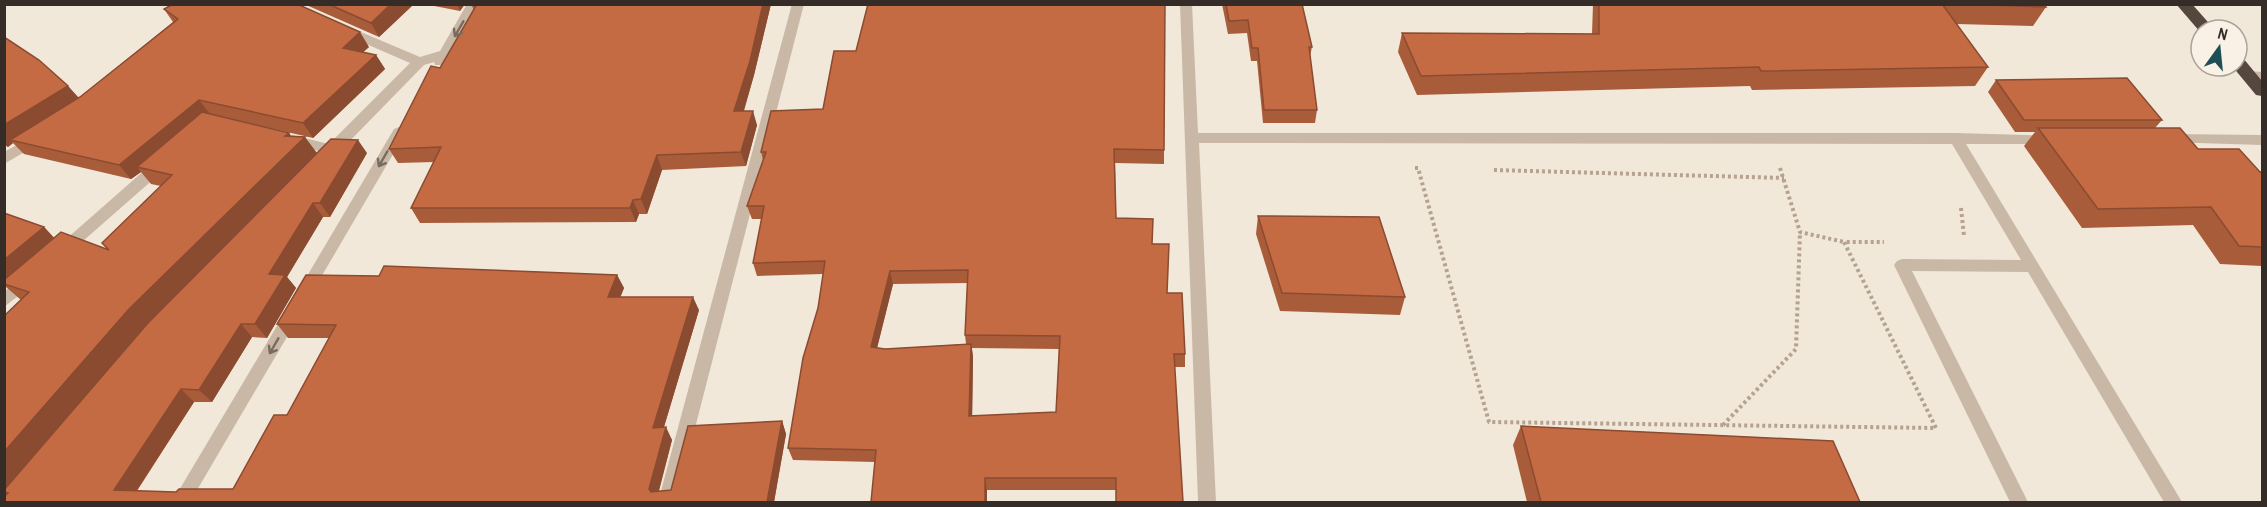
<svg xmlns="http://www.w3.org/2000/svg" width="2267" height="507" font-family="'Archivo Narrow',sans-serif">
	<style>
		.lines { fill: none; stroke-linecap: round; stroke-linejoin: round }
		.path { stroke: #b5a290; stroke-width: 4; stroke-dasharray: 3 3; stroke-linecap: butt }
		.minor { fill: #c9b8a6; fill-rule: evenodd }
		.highway { fill: #56473e; fill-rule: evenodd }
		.wall { fill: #a95c3a; fill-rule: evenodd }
		.shaded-wall { fill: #8a4b30 }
		.building { fill: #c56b44; stroke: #8a4b30; stroke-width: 1.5; fill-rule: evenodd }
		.oneway { stroke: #786b60 }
	</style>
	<rect width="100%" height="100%" fill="#f1e8da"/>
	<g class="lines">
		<g class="path">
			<polyline points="1415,168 1418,168 1489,422 1936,428 1844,242 1884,242"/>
			<polyline points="1780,168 1800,232 1844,242"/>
			<polyline points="1494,170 1784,178"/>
			<polyline points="1961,208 1964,236"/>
			<polyline points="1723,425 1796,349 1800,232"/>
		</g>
		<g class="minor">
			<polygon points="467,4 479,4 445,65 435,65 434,62 424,65 338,153 330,157 323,152 287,143 285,140 292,135 329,144 410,63 341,33 339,30 341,27 349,27 420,57 440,51"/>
			<polygon points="792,4 804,4 676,502 658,502"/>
			<polygon points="1180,4 1192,4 1198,133 1956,133 2055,136 2057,139 2050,144 1966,144 2182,502 2164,502 2028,272 1912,271 2028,502 2010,502 1894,265 1897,261 1902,259 2021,260 1952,144 1199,143 1216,502 1198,502"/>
			<polygon points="2249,71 2262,72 2262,80 2244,78 2242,75"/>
			<polygon points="399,127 406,132 310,296 300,296 297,292 300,288 394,129"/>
			<polygon points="2170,134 2262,135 2262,145 2165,142 2163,139"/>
			<polygon points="35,135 40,137 42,140 40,143 4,164 4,152"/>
			<polygon points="160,160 167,165 165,169 66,256 56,256 54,252 56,248 155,161"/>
			<polygon points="27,275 32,277 35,281 32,285 4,307 4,292 22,277"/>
			<polygon points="293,307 299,309 301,313 190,502 172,502 287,309"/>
		</g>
		<g class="highway">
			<polygon points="2176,4 2192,4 2215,30 2201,30 2201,33"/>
			<polygon points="2237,57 2243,58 2262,81 2262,96 2256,95 2232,66 2237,66"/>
		</g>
	</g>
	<g class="wall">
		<polygon points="304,4 414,4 379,37"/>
		<polygon points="424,4 465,4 460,11"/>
		<polygon points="471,4 771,4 754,75 744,111 757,125 746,166 662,170 647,214 639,214 636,222 420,223 411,208 434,162 398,163 389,149 440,68 474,10"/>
		<polygon points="1222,4 1302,4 1312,47 1310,56 1317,110 1315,123 1263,123 1257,61 1251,61 1247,33 1228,34"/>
		<polygon points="1593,4 2044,4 2046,7 2033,26 1956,24 1988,67 1975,86 1752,90 1750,86 1417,95 1398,52 1402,33 1592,34"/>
		<polygon points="164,9 369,47 363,52 376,55 385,69 313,138 222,117 291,136 317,153 145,326 367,153 330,217 323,217 287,277 296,288 267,338 252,337 212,402 194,402 137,491 176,492 233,489 287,415 329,338 288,338 277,324 379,276 617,275 624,288 620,297 699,310 664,427 672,440 659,491 671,490 782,421 786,434 774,502 6,494 4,493 4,316 21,300 6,287 4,289 4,213 44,227 54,238 108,250 161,186 151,184 141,172 131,179 24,154 13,143 8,147 4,144 4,37 68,86 79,98 173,22"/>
		<path d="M856 51 1164 150V164L1115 163 1116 218 1152 244 1185 354V367H1175L1116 490H987L875 462 793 460 788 448 818 308 823 274 757 276 753 263 762 219H752L747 206 763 160 761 152 823 109ZM968 283 965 335 966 344 885 349 877 348 893 284ZM972 348 1059 349 1056 412 972 416 973 357Z"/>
		<polygon points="1996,80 2162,120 2155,128 2198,149 2262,172 2262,266 2220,264 2193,225 2082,228 2024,146 2035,132 2015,132 1988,92"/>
		<polygon points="1258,216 1405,297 1400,315 1280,311 1256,234"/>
		<polygon points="1521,426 1860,502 1527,502 1513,445"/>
	</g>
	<g class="shaded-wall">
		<polygon points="391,4 414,4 379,37 371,23"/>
		<polygon points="457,4 465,4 460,11"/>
		<polygon points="763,4 771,4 754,75 739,126 734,111"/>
		<polygon points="360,32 369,47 352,62 343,48"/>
		<polygon points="376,55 385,69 313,138 303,123"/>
		<polygon points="68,86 81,101 10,140 13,143 8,147 4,144 4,125"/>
		<polygon points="199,100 210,114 137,167 141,172 131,179 119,165"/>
		<polygon points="753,111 757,125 746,166 741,152"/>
		<polygon points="289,133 297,144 305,137 317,153 145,326 4,490 4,452 129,309"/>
		<polygon points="358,140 367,153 330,217 320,203"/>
		<polygon points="657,155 662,170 647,214 641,199"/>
		<polygon points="633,200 639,214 636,222 630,208"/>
		<polygon points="313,203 323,217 287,277 296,288 267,338 255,324 269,274"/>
		<polygon points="44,227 58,242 4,284 4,260"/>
		<polygon points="890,271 893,284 874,360 871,347"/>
		<polygon points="617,275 624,288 615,311 608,297"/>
		<polygon points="693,297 699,310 660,440 653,428"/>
		<polygon points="241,324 252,337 212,402 199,390"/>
		<polygon points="971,344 973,357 972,428 969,416"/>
		<polygon points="181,389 194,402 129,502 114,490"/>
		<polygon points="782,421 786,434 774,502 767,502"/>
		<polygon points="666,427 672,440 656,501 649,489"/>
		<polygon points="985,478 987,490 987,502 985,502"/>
	</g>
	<g class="building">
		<polygon points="173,4 297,4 360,32 343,48 376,55 303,123 199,100 119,165 10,140 80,97 178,19 164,9"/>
		<polygon points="328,4 391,4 371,23"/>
		<polygon points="477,4 763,4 750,61 734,111 753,111 741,152 657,155 641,199 633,200 630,208 411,208 441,147 389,149 431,66 440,68"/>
		<path d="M868 4H1165L1164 150 1114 149 1116 218 1153 219 1152 244H1169L1167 293H1182L1185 354H1174L1183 502H1116V478H985V502H871L876 450 788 448 803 358 818 308 825 261 753 263 764 206H747L766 152H761L771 111 823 109 834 51H856ZM968 270 965 335 1060 336 1056 412 969 416 971 344 885 349 871 347 890 271Z"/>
		<polygon points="1226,4 1302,4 1312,47 1309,47 1317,110 1264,110 1258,48 1252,48 1248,20 1229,21"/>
		<polygon points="1599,4 1942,4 1988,67 1761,71 1759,67 1421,76 1402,33 1599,34"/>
		<polygon points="1959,4 2044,4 2046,7"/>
		<polygon points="4,37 39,60 68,86 4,125"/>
		<polygon points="2127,78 2162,120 2024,120 1996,80"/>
		<polygon points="202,112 289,133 285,136 305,137 129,309 4,452 4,316 29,292 4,284 4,280 61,232 109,250 102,243 172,175 137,167"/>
		<polygon points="2038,128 2180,128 2198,149 2239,149 2260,172 2262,172 2262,247 2239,246 2211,207 2098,209"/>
		<polygon points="331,139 358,140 320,203 313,203 269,274 285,275 255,324 241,324 199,390 181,389 114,490 176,492 179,489 233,489 274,415 287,415 336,325 277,324 306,275 379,276 384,266 617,275 608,297 693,297 653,428 666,427 649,489 651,492 671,490 688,426 782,421 767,502 4,502 4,497 8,493 4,492 4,490 148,323"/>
		<polygon points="4,213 44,227 4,260"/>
		<polygon points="1258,216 1379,217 1405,297 1282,293"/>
		<polygon points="1521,426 1833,441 1860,502 1541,502"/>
	</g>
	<defs><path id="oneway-shaft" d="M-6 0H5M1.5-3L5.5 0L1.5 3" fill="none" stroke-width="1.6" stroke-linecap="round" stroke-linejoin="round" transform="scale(1.5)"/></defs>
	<g class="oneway">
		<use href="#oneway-shaft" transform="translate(459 29) rotate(120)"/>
		<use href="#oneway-shaft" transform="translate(383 159) rotate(120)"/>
		<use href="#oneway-shaft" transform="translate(274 346) rotate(120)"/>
	</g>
	<rect width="2267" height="507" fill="none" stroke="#352c27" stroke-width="12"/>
	<g transform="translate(2219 48) rotate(15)"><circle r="28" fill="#f9f1e6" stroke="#aba29a" stroke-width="1.5"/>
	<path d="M0-4.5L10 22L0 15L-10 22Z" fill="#1d4f56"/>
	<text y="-9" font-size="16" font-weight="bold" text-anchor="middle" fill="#352c27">N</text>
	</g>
</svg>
